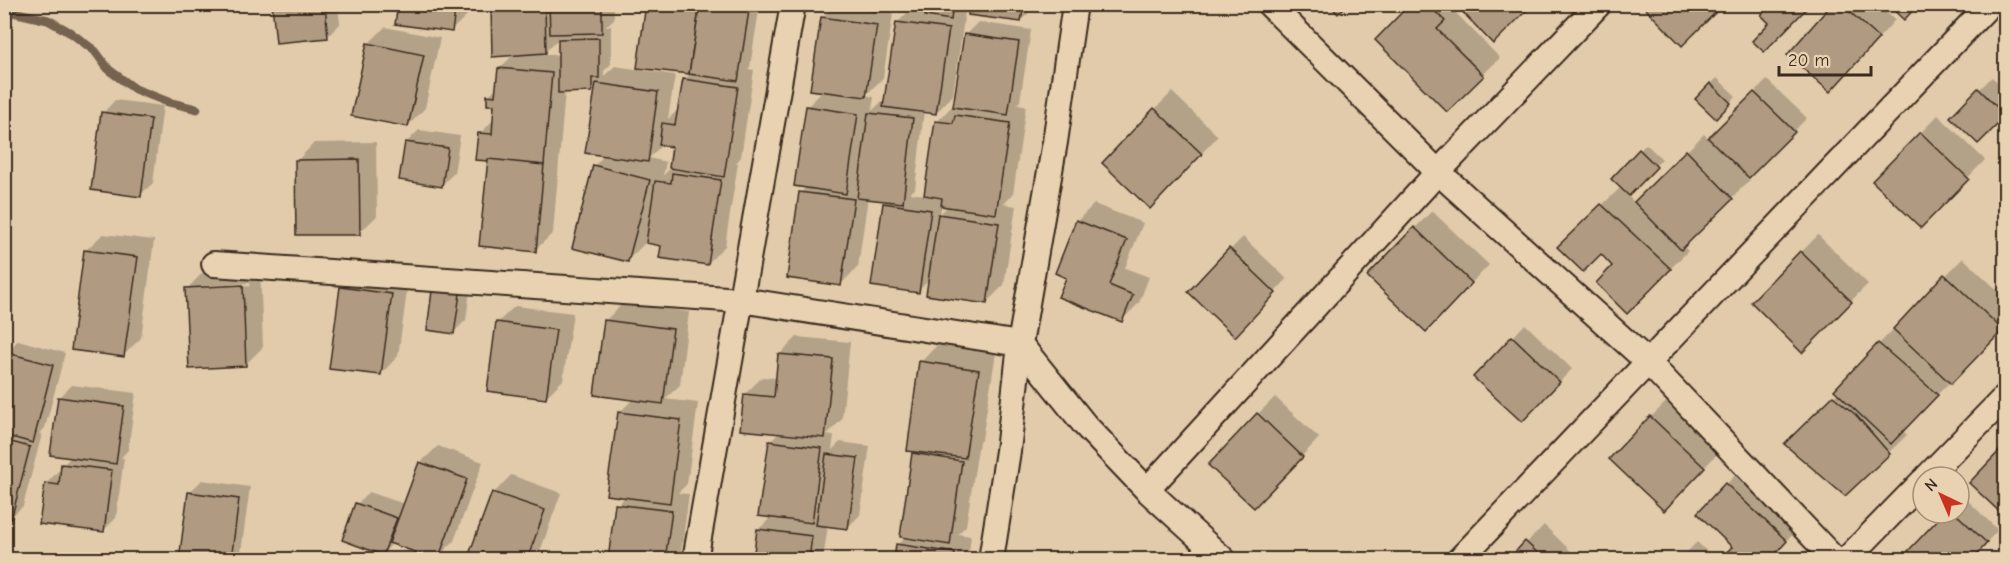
<svg xmlns="http://www.w3.org/2000/svg" width="2010" height="564" font-family="'Comic Neue',sans-serif">
	<style>
		.shadow { fill: #0003; fill-rule: evenodd }
		.lines { fill: none; stroke-linecap: round; stroke-linejoin: round }
		.stream { stroke: #75624f; stroke-width: 9 }
		.building { fill: #b09b82; stroke: #3b2a1e; stroke-width: 1.5 }
		.minor-casing { stroke: #3b2a1e; stroke-width: 28 }
		.minor { stroke: #e8d2b1; stroke-width: 24 }
	</style>
	<rect width="100%" height="100%" fill="#e1cbab"/>
	<filter id="ink" filterUnits="userSpaceOnUse"><feTurbulence type="fractalNoise" baseFrequency=".0167" numOctaves="2"/><feDisplacementMap in="SourceGraphic" scale="12" xChannelSelector="R" yChannelSelector="G"/><feConvolveMatrix kernelMatrix="1 2 1 2 8 2 1 2 1" color-interpolation-filters="sRGB"/></filter>
	<g filter="url(#ink)">
		<g class="shadow">
			<polygon points="273,4 338,4 340,24 328,36"/>
			<polygon points="399,4 470,4 469,13 452,30"/>
			<path d="M493 4H614V19L606 26H611V64L604 71V76L615 66 675 75 668 119 680 108 684 80 691 73 647 4H760L750 67 748 69 754 70 741 157 736 163H738L725 246 707 264 662 244 646 242 628 260 594 166 605 154 597 86 592 91H565L553 233 535 250 480 134 494 119 496 104 488 96 497 87 499 69 514 54ZM560 37V55L543 54ZM663 144 674 146 670 168 663 176 666 162 649 158Z"/>
			<path d="M836 4H880L894 8 883 78 866 95 874 97 872 111 882 101H886L898 22 915 5 928 7V4H963L958 11 965 12 953 95 936 113 924 111 915 189 910 193 926 195 937 122 955 103 965 35 978 22 1031 30 1020 101 1017 104 1026 106 1013 194 1004 204 1016 206 1004 285 987 302 930 279 918 291 884 204 888 200 868 197 858 267 841 284 801 193 806 187 807 107 824 90 822 18ZM942 204 949 205 940 214Z"/>
			<polygon points="971,4 1037,4 1021,21"/>
			<polygon points="1372,4 1380,4 1376,9"/>
			<polygon points="1412,4 1531,4 1458,6 1454,11 1500,58 1447,110"/>
			<polygon points="1834,4 1878,4 1895,20 1847,73"/>
			<polygon points="385,27 440,38 425,108 408,126 368,44"/>
			<polygon points="1992,77 2006,90 2006,114 1978,142 1952,117"/>
			<polygon points="1717,78 1736,96 1716,117 1711,84"/>
			<polygon points="1767,80 1807,118 1747,178 1750,180 1683,246 1688,251 1627,312 1614,266 1576,230 1621,187 1613,179 1646,144 1662,159 1627,195 1635,203 1704,134 1709,139"/>
			<polygon points="1172,92 1218,136 1168,189 1155,109"/>
			<polygon points="115,100 163,106 153,183 140,195 103,113"/>
			<polygon points="1938,115 1985,160 1921,226 1874,181"/>
			<polygon points="419,130 460,136 454,173 441,186 407,142"/>
			<polygon points="376,142 377,216 359,233 297,161 314,143"/>
			<polygon points="1094,204 1143,223 1125,268 1149,277 1139,303 1121,321 1068,277 1077,221"/>
			<polygon points="1432,211 1489,265 1443,312 1415,228"/>
			<polygon points="103,234 154,240 141,338 124,355 85,251"/>
			<polygon points="1818,235 1868,284 1802,350 1753,302"/>
			<polygon points="1243,237 1287,279 1247,322 1231,249"/>
			<polygon points="1963,258 2006,298 2006,326 1902,430 1907,435 1845,494 1786,444 1839,392 1879,344"/>
			<path d="M260 268 263 347 245 365 187 289 204 271ZM250 283V286L203 289V286Z"/>
			<polygon points="359,270 409,277 398,356 381,374 341,288"/>
			<polygon points="472,275 466,320 454,332 434,284"/>
			<polygon points="623,303 689,312 680,385 665,399 698,403 687,484 678,493 689,494 680,560 609,560 617,505 626,496 619,413 633,399 605,321"/>
			<polygon points="515,306 573,313 563,380 546,397 497,323"/>
			<polygon points="1525,324 1572,369 1534,408 1513,337"/>
			<polygon points="797,337 850,342 842,419 827,435 834,436 832,450 840,442 870,446 860,515 848,527 828,525 823,560 754,560 758,530 772,516 770,442 780,432 745,394 762,377 777,378 780,354"/>
			<polygon points="18,340 65,353 45,428 39,434 42,434 23,506 10,518 4,517 4,356"/>
			<polygon points="938,344 996,353 982,439 979,442 966,526 958,534 971,536 968,560 895,560 897,545 906,537 913,454 916,451 921,362"/>
			<polygon points="72,385 136,393 128,450 121,458 124,458 116,518 103,531 46,484 58,471 62,472 63,465 71,457 59,398"/>
			<polygon points="1275,397 1319,438 1271,489 1258,414"/>
			<polygon points="1668,400 1721,450 1681,492 1651,417"/>
			<polygon points="438,446 483,462 454,541 437,558 393,543 383,553 357,504 369,492 405,504 420,463"/>
			<polygon points="1744,466 1803,523 1769,560 1722,560 1734,546 1699,513"/>
			<polygon points="511,475 561,493 537,560 469,560 494,493"/>
			<polygon points="202,480 250,487 240,560 179,560 189,493"/>
			<polygon points="1963,496 1998,530 1970,560 1946,513 1959,513 1959,500"/>
			<polygon points="1544,525 1580,560 1510,560"/>
			<polygon points="1697,542 1716,560 1679,560"/>
			<polygon points="52,555 86,560 48,560"/>
		</g>
		<g class="lines">
			<polyline class="stream" points="4,10 48,20 71,33 95,51 109,70 135,89 168,102 197,109"/>
		</g>
		<g class="building">
			<polygon points="272,4 325,4 328,38 276,43"/>
			<polygon points="398,4 456,4 452,32 395,24"/>
			<polygon points="491,4 545,4 546,53 492,57"/>
			<polygon points="549,4 602,4 602,33 550,34"/>
			<polygon points="646,4 700,4 689,74 637,68"/>
			<polygon points="700,4 750,4 738,81 689,74"/>
			<polygon points="832,4 876,4 875,11"/>
			<polygon points="927,4 953,4 951,20 925,16"/>
			<polygon points="969,4 1024,4 1021,22 968,15"/>
			<polygon points="1329,4 1348,4 1338,14"/>
			<polygon points="1410,4 1427,4 1445,21 1437,29 1484,76 1447,112 1375,40"/>
			<polygon points="1455,4 1533,4 1493,44"/>
			<polygon points="1641,4 1724,4 1682,46"/>
			<polygon points="1772,4 1811,4 1764,52 1752,41 1769,23 1761,15"/>
			<polygon points="1832,4 1841,4 1879,38 1830,92 1787,55"/>
			<polygon points="1887,4 1919,4 1904,20"/>
			<polygon points="821,17 877,25 866,97 810,90"/>
			<polygon points="896,22 949,29 936,114 883,107"/>
			<polygon points="964,34 1019,42 1008,115 953,107"/>
			<polygon points="2006,35 2006,51 1998,43"/>
			<polygon points="599,38 599,78 592,78 592,92 558,93 558,39"/>
			<polygon points="367,43 424,55 408,127 351,116"/>
			<polygon points="498,68 552,73 544,165 475,160 478,133 492,134 494,105 487,105 487,95 495,96"/>
			<polygon points="683,79 738,87 724,177 669,168 672,147 659,145 662,123 675,125"/>
			<polygon points="596,83 658,92 648,162 585,153"/>
			<polygon points="1710,83 1731,103 1716,119 1695,99"/>
			<polygon points="1978,88 2006,116 1978,144 1950,117"/>
			<polygon points="1754,92 1795,132 1749,178 1708,138"/>
			<polygon points="806,106 858,114 846,194 794,186"/>
			<polygon points="1154,108 1202,154 1150,209 1102,163"/>
			<polygon points="101,112 151,119 141,197 91,190"/>
			<polygon points="868,113 913,118 903,203 857,198"/>
			<polygon points="955,115 1010,123 996,214 941,206 942,198 924,195 935,121 953,123"/>
			<polygon points="1920,132 1969,179 1921,228 1872,181"/>
			<polygon points="405,142 448,148 442,187 399,180"/>
			<polygon points="1639,149 1657,167 1629,196 1611,179"/>
			<polygon points="1686,150 1733,199 1681,250 1634,202"/>
			<polygon points="359,159 360,235 296,235 295,160"/>
			<polygon points="488,159 544,165 536,252 479,246"/>
			<polygon points="593,165 650,180 628,262 572,248"/>
			<polygon points="672,173 721,180 708,265 659,258 661,246 646,243 655,181 671,183"/>
			<polygon points="799,192 854,199 841,286 787,278"/>
			<polygon points="883,203 931,210 919,293 871,286"/>
			<polygon points="1601,204 1671,269 1627,314 1596,283 1612,266 1601,254 1583,272 1557,247"/>
			<polygon points="938,214 999,223 987,304 926,295"/>
			<polygon points="1076,220 1127,240 1109,285 1133,295 1122,322 1058,297 1066,278 1055,273"/>
			<polygon points="1414,227 1472,283 1426,332 1367,276"/>
			<polygon points="1229,248 1276,293 1235,337 1188,292"/>
			<polygon points="84,250 138,257 124,357 71,350"/>
			<polygon points="1800,251 1852,302 1802,353 1751,302"/>
			<polygon points="1944,274 2003,330 1951,384 1893,329"/>
			<polygon points="433,283 461,287 454,334 427,330"/>
			<polygon points="243,285 246,366 189,369 185,288"/>
			<polygon points="340,287 392,294 381,375 329,369"/>
			<polygon points="604,320 673,329 663,404 594,395"/>
			<polygon points="496,322 556,330 546,399 487,391"/>
			<polygon points="1512,336 1560,382 1522,422 1473,377"/>
			<polygon points="1878,343 1938,395 1891,444 1834,390"/>
			<polygon points="4,352 53,365 33,443 4,435"/>
			<polygon points="778,354 833,359 825,438 740,430 744,394 774,397"/>
			<polygon points="919,361 979,370 965,458 907,451"/>
			<polygon points="1833,396 1856,415 1890,454 1845,496 1784,444"/>
			<polygon points="58,397 124,406 116,464 50,455"/>
			<polygon points="618,412 681,420 670,503 606,495"/>
			<polygon points="1257,413 1303,457 1254,508 1208,465"/>
			<polygon points="1650,416 1705,468 1664,511 1609,459"/>
			<polygon points="4,440 30,447 11,520 4,518"/>
			<polygon points="769,441 822,448 812,523 758,516"/>
			<polygon points="2006,444 2006,515 2004,516 1969,483"/>
			<polygon points="912,453 962,461 950,545 900,537"/>
			<polygon points="826,454 858,458 848,529 816,525"/>
			<polygon points="419,462 467,479 438,560 389,543"/>
			<polygon points="61,464 112,470 104,532 39,524 45,483 59,485"/>
			<polygon points="1725,483 1787,541 1770,560 1719,559 1732,547 1697,513"/>
			<polygon points="188,492 239,499 231,560 179,560"/>
			<polygon points="492,492 545,510 527,560 467,560"/>
			<polygon points="355,503 397,518 383,555 342,540"/>
			<polygon points="615,504 672,511 665,560 608,560"/>
			<polygon points="1944,513 1955,513 1987,543 1972,560 1917,560 1908,551"/>
			<polygon points="757,529 812,536 809,560 753,560"/>
			<polygon points="1525,541 1545,560 1508,560"/>
			<polygon points="896,544 955,553 954,560 894,560"/>
		</g>
		<g class="lines">
			<defs>
				<g id="minor">
					<polyline points="1269,4 1438,172 1647,361 1835,560"/>
					<polyline points="214,264 741,300 1020,344 1085,425 1147,490 1224,560"/>
					<polyline points="1927,477 2006,396"/>
					<polyline points="1147,490 1438,172 1599,4"/>
					<polyline points="695,560 793,4"/>
					<polyline points="991,560 1008,451 1020,344 1055,142 1075,4"/>
					<polyline points="1459,560 1990,4"/>
					<polyline points="1846,560 1923,481"/>
				</g>
			</defs>
			<use href="#minor" class="minor-casing"/>
			<use href="#minor" class="minor"/>
		</g>
	</g>
	<rect width="2010" height="564" fill="none" stroke="#e8d2b1" stroke-width="24"/>
	<rect x="12" y="12" width="1986" height="540" fill="none" stroke="#3b2a1e" stroke-width="2" filter="url(#ink)"/>
	<g transform="translate(1941 495) rotate(316)"><circle r="28" fill="#e8d2b1" stroke="#a38f76" stroke-width="1.5"/>
	<path d="M0-4.5L10 22L0 15L-10 22Z" fill="#c8321e"/>
	<text y="-9" font-size="16" font-weight="bold" text-anchor="middle" fill="#3b2a1e">N</text>
	</g>
	<path d="M1779 66v9h92v-9" fill="none" stroke="#3b2a1e" stroke-width="3"/>
	<text x="1788" y="66" font-size="18" fill="#3b2a1e" stroke="#e8d2b1" stroke-width="4.5" paint-order="stroke">20 m</text>
</svg>
